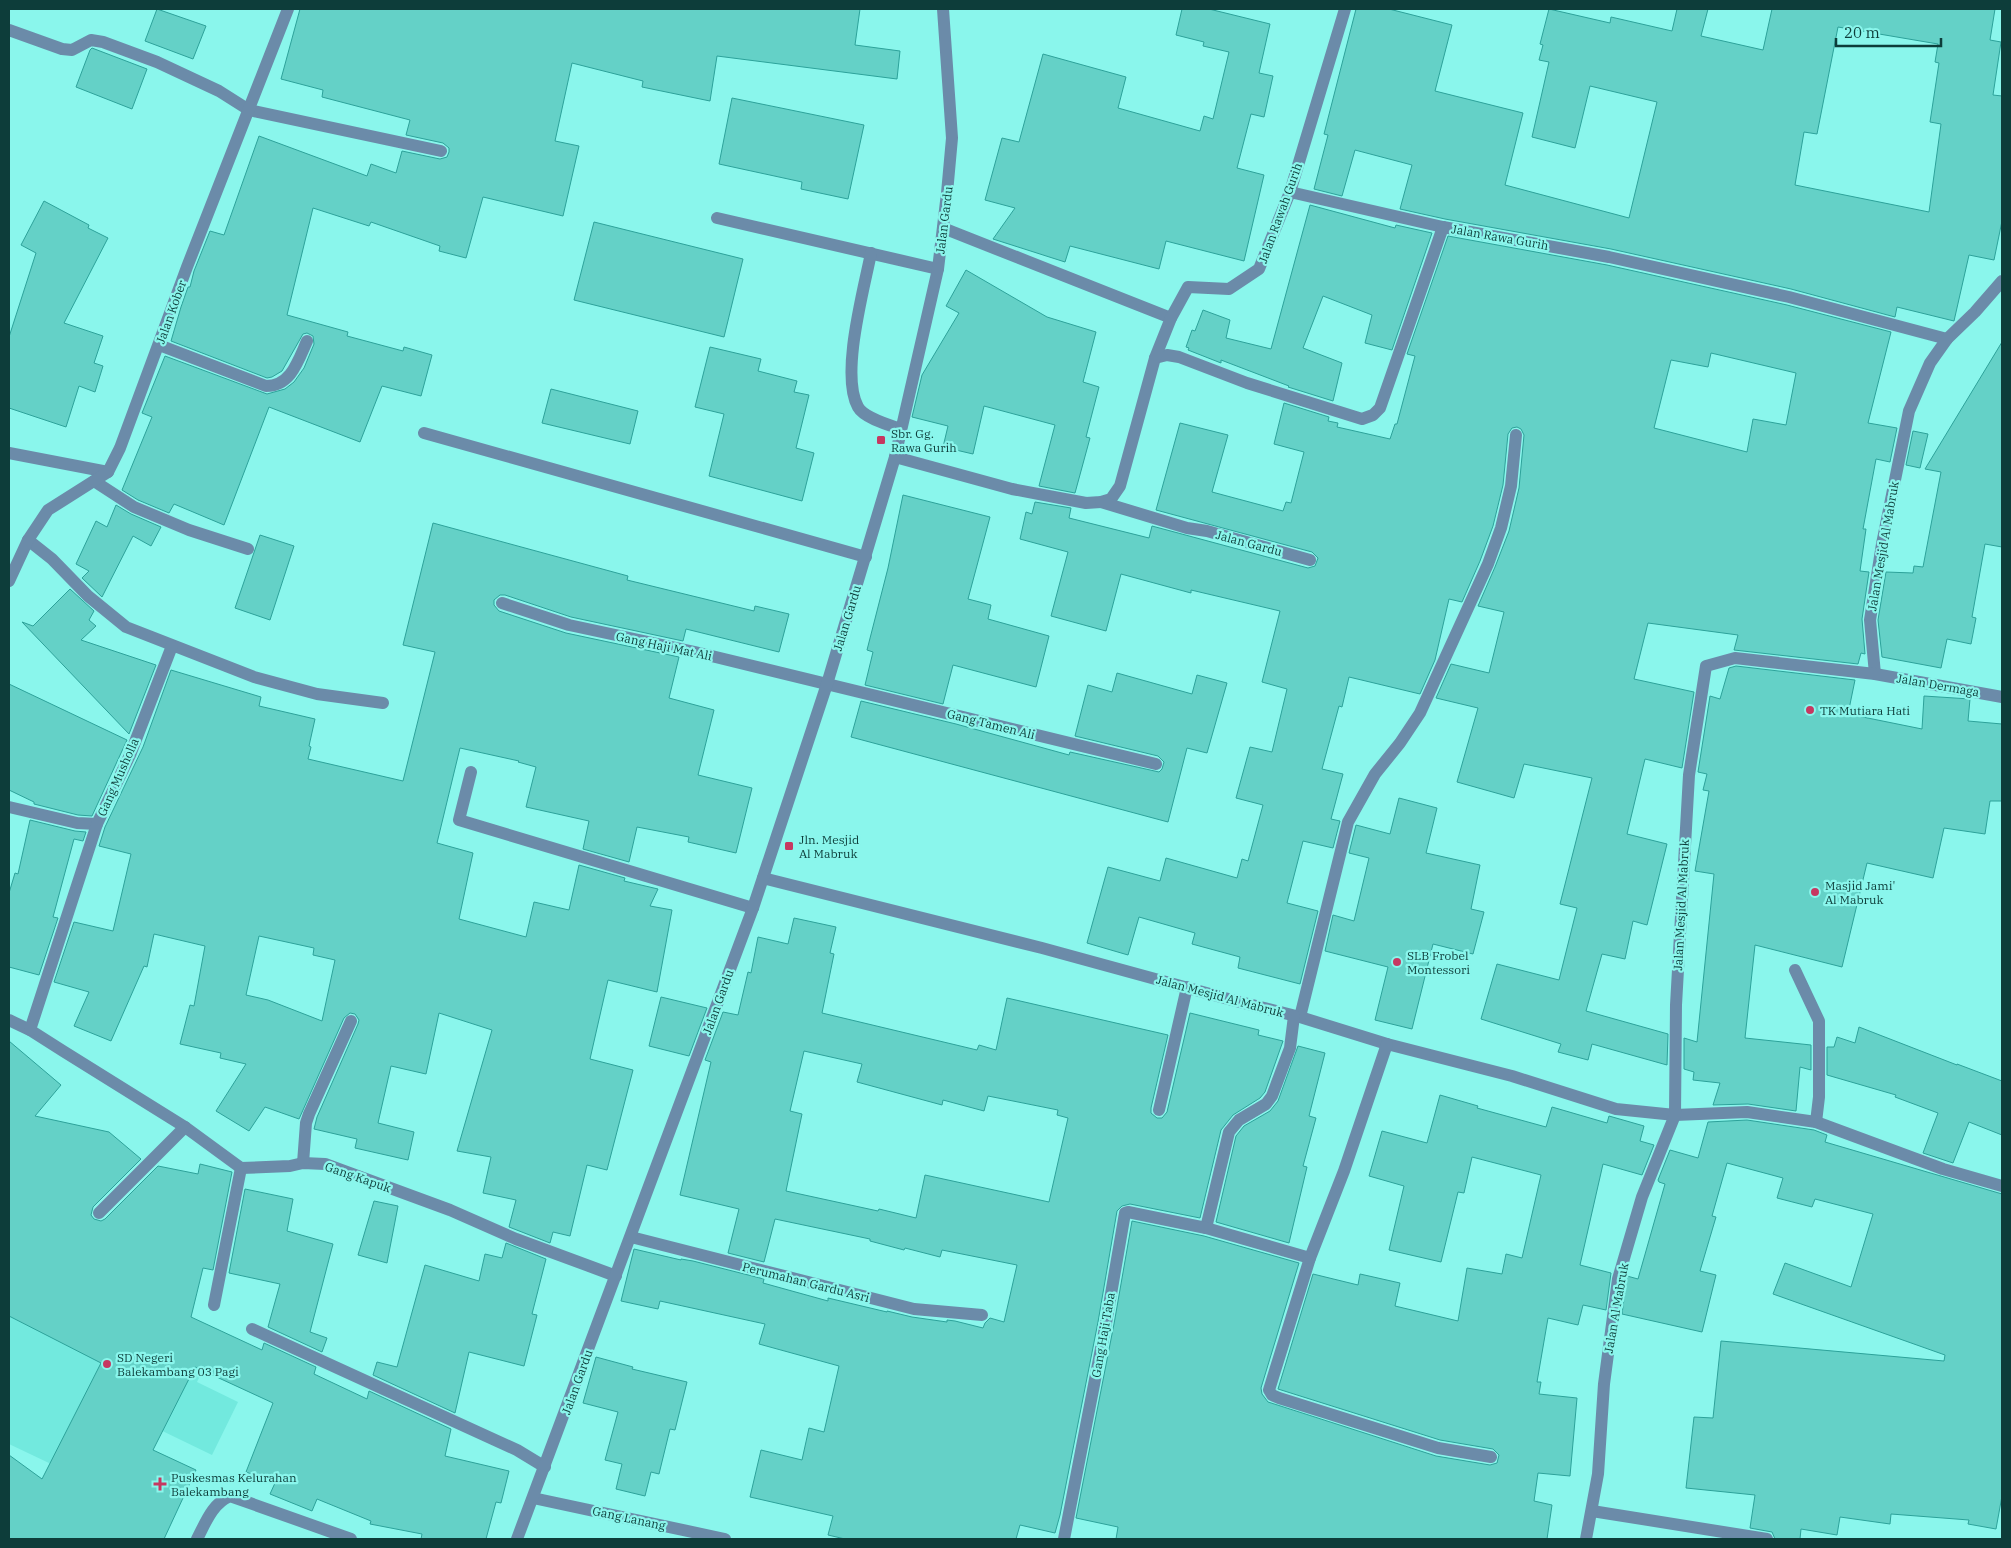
<svg xmlns="http://www.w3.org/2000/svg" width="2011" height="1548" font-family="'IBM Plex Serif',serif">
	<style>
		.built { fill: #72e9de }
		.building { fill: #64d1c7; stroke: #2da29a; fill-rule: evenodd }
		.lines { fill: none; stroke-linecap: round; stroke-linejoin: round }
		.minor { stroke: #6b8ba9; stroke-width: 12 }
		.poi-dot { fill: #c63861; stroke: #8af6ec; stroke-width: 2 }
		.labels { text-anchor: middle; dominant-baseline: central; stroke-width: 4.5; stroke-linejoin: round; paint-order: stroke }
		.street-label { font-size: 12px; fill: #0d3d3a; stroke: #8af6ec }
		.poi-label { font-size: 12px; fill: #0d3d3a; stroke: #8af6ec; text-anchor: start }
	</style>
	<rect width="100%" height="100%" fill="#8af6ec"/>
	<polygon class="built" points="9,1247 215,1345 197,1382 238,1402 212,1455 150,1425 91,1483 9,1444"/>
	<g class="building">
		<polygon points="157,9 206,26 193,59 145,41"/>
		<polygon points="300,9 860,9 855,45 900,51 897,79 717,56 710,101 642,87 643,81 572,63 555,141 579,146 563,216 483,197 466,258 439,251 440,246 371,222 369,226 313,208 287,315 348,332 347,336 403,351 404,347 432,355 421,396 382,386 360,442 269,407 224,525 174,504 169,513 138,500 122,490 152,417 142,413 165,356 267,394 285,389 294,382 304,368 314,344 313,336 307,333 303,334 282,371 272,377 267,378 171,341 181,307 188,287 190,287 194,271 210,231 224,235 259,136 367,176 371,164 396,173 402,151 440,159 447,157 449,152 449,148 443,143 406,135 410,120 322,97 323,90 281,79"/>
		<polygon points="1182,9 1209,9 1270,24 1259,73 1273,76 1264,117 1251,114 1237,168 1264,175 1244,261 1166,241 1159,269 1070,246 1065,262 993,239 1015,208 985,200 1002,138 1019,142 1043,54 1126,77 1118,108 1200,131 1204,116 1213,119 1229,52 1203,46 1204,42 1176,35"/>
		<path d="M1356 9H1389L1452 25 1435 91 1523 113 1505 185 1629 218 1657 102 1590 86 1575 148 1532 137 1549 62 1539 60 1543 45 1540 44 1549 9 1610 23 1611 17 1672 31 1677 9H1708L1701 36 1763 50 1772 9H1995L1990 40 2001 42 1993 95 2002 96V221L1994 260 1969 255 1954 321 1897 307 1895 317 1791 289 1611 249 1445 219 1400 209 1412 165 1355 150 1342 196 1314 189 1328 135 1324 134ZM1838 27 1938 44 1935 62 1939 63 1930 122 1941 124 1929 212 1795 185 1804 132 1817 134Z"/>
		<polygon points="92,48 147,69 132,109 76,87 90,50"/>
		<polygon points="732,98 864,125 848,199 801,189 802,182 719,164"/>
		<polygon points="44,201 89,225 88,228 108,238 64,323 103,336 94,363 103,366 95,392 79,386 66,427 9,408 9,337 36,253 21,245"/>
		<polygon points="1310,205 1395,228 1396,225 1432,233 1392,350 1365,343 1372,315 1323,296 1303,348 1342,363 1333,401 1288,387 1289,386 1221,360 1221,363 1188,350 1189,348 1186,347 1192,330 1195,331 1203,310 1230,320 1226,338 1271,349"/>
		<polygon points="594,222 743,259 724,337 574,300"/>
		<path d="M1448 236 1607 265 1787 305 1891 332 1868 423 1897 428 1890 462 1876 459 1863 529H1866L1860 571 1869 572 1862 619 1865 654 1861 653 1858 664 1734 650 1738 635 1648 623 1634 679 1694 692 1682 768 1645 759 1627 834 1667 844 1647 925 1633 921 1625 959 1602 954 1586 1011 1668 1034 1667 1065 1592 1044 1588 1060 1558 1052 1561 1044 1481 1019 1497 964 1559 980 1577 908 1560 904 1592 778 1524 764 1514 798 1457 782 1478 708 1436 698 1451 664 1489 673 1504 612 1478 606 1495 567 1509 531 1519 488 1524 435 1521 429 1517 427 1512 428 1508 434 1503 485 1493 526 1480 561 1462 602 1449 599 1435 660 1420 694 1349 677 1342 707 1339 706 1322 769 1343 774 1331 819 1340 821 1333 848 1303 841 1287 903 1318 911 1300 984 1238 968 1240 957 1192 944 1195 933 1139 917 1128 955 1087 943 1108 867 1160 881 1166 858 1237 878 1242 859 1248 861 1263 805 1236 798 1250 747 1272 752 1287 689 1262 682 1280 611 1191 590V593L1121 574 1106 631 1051 616 1068 552 1020 539 1026 512 1032 514 1035 502 1071 508 1069 518 1149 538 1152 526 1308 568 1315 566 1318 558 1312 552 1156 510 1180 423 1228 435 1212 492 1283 511 1286 502 1291 503 1304 452 1274 444 1284 403 1329 417 1328 421 1338 423 1337 427 1390 439 1395 424H1397L1415 356 1407 354ZM1711 353 1796 373 1786 425 1753 419 1747 452 1654 428 1671 360 1708 367Z"/>
		<polygon points="966,270 1047,317 1096,332 1083,382 1099,387 1086,437 1090,438 1075,493 1039,486 1055,425 984,406 973,454 943,447 948,426 912,417 922,375 959,313 946,306"/>
		<polygon points="2002,342 2002,547 1985,544 1972,617 1976,618 1971,644 1947,639 1941,668 1882,657 1878,620 1886,572 1913,573 1914,566 1923,567 1941,472 1925,469"/>
		<polygon points="710,347 761,359 758,371 797,381 794,392 809,395 796,448 814,453 802,501 709,476 724,414 695,407"/>
		<polygon points="551,389 638,411 630,444 542,423"/>
		<polygon points="1913,431 1928,434 1920,468 1906,465"/>
		<polygon points="903,495 990,517 968,599 991,605 988,619 1049,636 1036,687 953,665 943,704 865,685 873,652 867,650 888,568"/>
		<polygon points="116,505 131,514 161,527 151,546 133,536 102,597 82,578 89,571 76,564 96,521 107,527"/>
		<path d="M433 523 628 576 627 580 754 611 755 606 789 614 779 652 686 629 683 641 571 617 505 595H500L494 600V605L499 611 566 633 679 657 669 698 714 710 698 775 752 788 736 853 688 842 689 837 637 827 629 862 583 849 589 821 526 807 536 767 518 762 519 761 460 748 437 843 473 853 459 919 526 937 534 902 569 910 579 865 625 878 624 881 658 889 650 906 672 910 657 992 608 980 590 1059 633 1070 607 1170 587 1165 570 1236 553 1232 550 1243 509 1227 516 1200 483 1193 491 1157 457 1151 492 1030 439 1013 426 1074 391 1066 378 1123 414 1132 408 1160 355 1148 357 1139 314 1129 317 1117 358 1024 359 1020 355 1014 350 1013 344 1018 299 1119 265 1107 249 1131 216 1111 246 1064 220 1058 221 1053 180 1044 190 1005 194 1006 205 946 154 934 147 967 144 966 111 1041 74 1026 89 992 54 982 74 922 113 931 131 854 99 846 105 827 143 747 171 670 261 697 259 706 315 719 309 746 311 747 308 759 403 781 435 652 403 645ZM259 936 314 948 313 955 335 960 322 1021 268 1000 246 995Z"/>
		<polygon points="260,535 294,546 270,620 235,608"/>
		<polygon points="70,589 94,611 89,620 96,626 81,640 156,665 129,734 22,622 33,626"/>
		<polygon points="1736,666 1855,680 1848,714 1922,729 1924,696 1970,699 1968,721 2002,724 2002,801 1990,801 1985,834 1944,828 1933,878 1867,863 1842,967 1755,945 1745,1038 1811,1045 1811,1070 1800,1067 1796,1111 1748,1104 1713,1105 1720,1083 1693,1080 1694,1072 1684,1069 1684,1038 1697,1042 1714,874 1695,871 1709,791 1703,790 1707,774 1698,772 1710,696 1720,699 1729,668"/>
		<polygon points="1117,673 1192,694 1197,675 1227,683 1207,753 1187,748 1168,822 851,737 861,701 956,724 1069,755 1070,752 1159,772 1162,769 1164,762 1158,756 1075,736 1088,685 1112,692"/>
		<polygon points="9,684 127,740 92,816 78,815 34,804 34,802 9,790"/>
		<polygon points="1399,798 1437,808 1426,853 1480,865 1471,909 1484,912 1473,954 1433,944 1412,1029 1375,1020 1388,967 1325,951 1333,915 1354,921 1369,858 1349,853 1356,825 1390,834"/>
		<polygon points="30,820 75,831 86,832 83,841 74,839 53,917 58,918 39,975 9,967 9,893 15,873 18,874"/>
		<path d="M794 918 836 927 830 953 834 954 822 1013 977 1050 979 1045 996 1050 1007 998 1168 1035 1151 1108V1113L1157 1118H1162L1167 1112 1190 1013 1259 1030 1258 1035 1283 1041 1265 1092 1260 1098 1233 1115 1221 1130 1200 1218 1130 1204 1122 1206 1117 1211 1098 1322 1060 1515 1055 1533 1020 1525 1016 1539H845L828 1535 833 1516 750 1497 761 1450 802 1460 809 1428 824 1432 839 1366 759 1344 765 1324 660 1301 658 1309 621 1301 634 1249 681 1260V1259L693 1261 764 1279 763 1283 828 1301V1298L887 1312V1311L912 1317 947 1322V1320L955 1321 983 1328 985 1323 990 1318 1004 1322 1017 1265 942 1250 940 1257 905 1248 904 1250 870 1241V1239L775 1219 764 1262 728 1253 739 1209 680 1195 711 1062 705 1060 723 1012 738 1015 748 972 751 973 758 937 788 944ZM804 1051 862 1064 857 1082 942 1105 943 1100 984 1111 988 1096 1058 1110 1057 1115 1068 1118 1049 1202 925 1175 916 1218 879 1209 878 1211 786 1191 802 1114 790 1111Z"/>
		<polygon points="661,997 707,1008 689,1056 649,1046"/>
		<polygon points="1859,1027 1957,1065 1957,1064 2002,1081 2002,1135 1969,1122 1953,1163 1923,1153 1938,1113 1895,1097 1896,1095 1827,1075 1827,1047 1834,1047 1837,1037 1855,1043"/>
		<polygon points="9,1041 61,1085 35,1116 109,1132 141,1159 93,1207 91,1215 94,1219 101,1221 105,1219 158,1166 198,1174 200,1164 232,1172 213,1270 203,1268 191,1317 262,1350 264,1343 316,1367 314,1374 367,1399 369,1391 451,1429 445,1456 509,1471 501,1503 496,1502 486,1539 421,1539 422,1534 370,1524 371,1521 317,1499 312,1511 270,1494 275,1483 246,1472 273,1403 195,1367 153,1450 196,1470 164,1539 9,1539 9,1455 42,1479 101,1363 9,1316"/>
		<polygon points="1298,1046 1325,1053 1309,1116 1316,1118 1303,1166 1307,1167 1289,1243 1216,1222 1236,1136 1244,1126 1270,1111 1278,1101"/>
		<polygon points="1440,1095 1478,1106 1477,1108 1546,1127 1552,1107 1607,1123 1609,1116 1644,1126 1640,1141 1654,1145 1642,1175 1603,1164 1580,1265 1611,1273 1606,1310 1583,1305 1578,1325 1548,1318 1537,1382 1541,1382 1539,1394 1577,1398 1570,1476 1538,1473 1534,1501 1552,1505 1547,1539 1116,1539 1118,1527 1076,1518 1114,1324 1132,1221 1204,1236 1299,1263 1261,1388 1262,1394 1268,1402 1436,1456 1490,1465 1497,1463 1499,1455 1493,1449 1440,1440 1278,1389 1313,1274 1358,1285 1360,1274 1400,1283 1395,1306 1458,1321 1467,1268 1502,1274 1506,1254 1522,1258 1541,1175 1472,1157 1464,1193 1458,1192 1441,1262 1389,1250 1404,1186 1369,1176 1382,1131 1427,1143"/>
		<polygon points="1747,1120 1814,1130 1827,1135 1825,1142 2002,1194 2002,1496 1996,1529 1968,1524 1969,1520 1891,1514 1890,1524 1840,1517 1837,1535 1801,1529 1800,1539 1775,1539 1772,1532 1750,1528 1755,1495 1686,1488 1694,1417 1713,1418 1721,1341 1944,1361 1945,1355 1773,1294 1785,1263 1851,1287 1873,1214 1815,1199 1812,1207 1777,1198 1783,1178 1727,1163 1712,1216 1716,1217 1700,1271 1716,1275 1702,1332 1622,1314 1627,1276 1638,1279 1665,1184 1659,1182 1658,1180 1670,1150 1698,1158 1708,1122"/>
		<polygon points="245,1189 293,1199 287,1231 333,1244 310,1332 327,1338 322,1352 268,1327 280,1284 229,1273"/>
		<polygon points="374,1201 398,1206 387,1263 358,1255"/>
		<polygon points="506,1243 546,1259 532,1314 537,1315 524,1366 469,1352 455,1413 373,1375 377,1362 397,1367 425,1265 479,1281 485,1254 502,1258"/>
		<polygon points="596,1357 633,1367 632,1369 687,1382 675,1430 670,1429 659,1474 651,1472 645,1496 616,1489 622,1464 605,1460 618,1412 583,1403"/>
	</g>
	<g class="lines">
		<g class="minor">
			<polyline points="9,30 62,49 72,50 91,40 103,42 157,62 219,91 249,110 441,151"/>
			<polyline points="1290,192 1443,227 1609,257 1789,297 1947,339"/>
			<polyline points="717,218 938,269"/>
			<polyline points="943,228 1171,318"/>
			<path d="M871 253C864 289 840 375 858 407 864 418 889 425 901 429"/>
			<path d="M159 345 266 386C291 386 298 361 307 341"/>
			<polyline points="1155,358 1167,355 1179,357 1247,383 1362,419 1373,415 1380,408 1443,227"/>
			<polyline points="424,433 866,557"/>
			<polyline points="9,453 108,472"/>
			<polyline points="895,457 1012,489 1086,503 1101,502 1111,499 1120,486 1155,358 1171,318 1188,287 1229,289 1259,269 1290,192 1345,9"/>
			<polyline points="94,481 134,507 189,530 248,549"/>
			<polyline points="1101,502 1187,528 1207,531 1310,560"/>
			<polyline points="28,540 52,559 88,596 126,627 254,677 317,694 383,703"/>
			<polyline points="9,581 28,540 48,510 108,472 120,448 187,267 288,9"/>
			<polyline points="502,603 569,625 695,652 1156,764"/>
			<polyline points="1875,674 1870,620 1882,544 1909,411 1930,363 1947,339 1975,312 2002,281"/>
			<polyline points="471,772 459,820 753,908"/>
			<polyline points="9,807 77,823 97,824"/>
			<polyline points="763,878 1042,948 1232,1000 1300,1017 1387,1044 1512,1076 1616,1109 1675,1115 1747,1112 1816,1122 1943,1169 2002,1186"/>
			<polyline points="1795,970 1819,1021 1819,1097 1816,1122"/>
			<polyline points="1300,1017 1348,822 1375,774 1400,743 1420,713 1488,564 1501,528 1511,486 1516,435"/>
			<polyline points="9,1020 30,1030 63,1051 185,1127 241,1168 290,1166 303,1163 325,1164 450,1210 516,1239 616,1276"/>
			<polyline points="30,1030 97,824 130,755 172,646"/>
			<polyline points="1387,1044 1344,1171 1310,1258 1269,1390 1272,1395 1279,1398 1438,1448 1491,1457"/>
			<polyline points="1159,1110 1187,987"/>
			<polyline points="303,1163 306,1123 309,1114 351,1021"/>
			<polyline points="99,1213 185,1127"/>
			<polyline points="1206,1228 1229,1132 1239,1120 1266,1104 1272,1096 1290,1048 1294,1016"/>
			<polyline points="631,1237 914,1309 982,1315"/>
			<polyline points="214,1305 241,1168"/>
			<polyline points="252,1329 517,1450 545,1467"/>
			<polyline points="533,1498 725,1539"/>
			<polyline points="1592,1511 1767,1539"/>
			<path d="M197 1539C206 1522 212 1504 230 1496L351 1539"/>
			<polyline points="517,1539 753,908 827,684 895,457 938,269 947,193 952,138 943,9"/>
			<polyline points="1064,1539 1106,1323 1125,1213 1128,1212 1206,1228 1310,1258"/>
			<polyline points="1586,1539 1598,1474 1604,1384 1618,1279 1642,1197 1675,1115 1676,1005 1689,775 1706,666 1735,658 1875,674 2002,697"/>
		</g>
	</g>
	<g class="poi-dot">
		<rect x="876" y="435" width="10" height="10" rx="2.5"/>
		<circle cx="1810" cy="710" r="5"/>
		<rect x="784" y="841" width="10" height="10" rx="2.5"/>
		<circle cx="1815" cy="892" r="5"/>
		<circle cx="1397" cy="962" r="5"/>
		<circle cx="107" cy="1364" r="5"/>
		<path d="M157.5 1476.5h5v5h5v5h-5v5h-5v-5h-5v-5h5z"/>
	</g>
	<g class="labels">
		<g class="street-label">
			<text transform="translate(1280 213) rotate(-70)">Jalan Rawah Gurih</text>
			<text transform="translate(944 220) rotate(-83)">Jalan Gardu</text>
			<text transform="translate(1500 237) rotate(10)">Jalan Rawa Gurih</text>
			<text transform="translate(171 312) rotate(-70)">Jalan Kober</text>
			<text transform="translate(1249 543) rotate(15)">Jalan Gardu</text>
			<text transform="translate(1883 546) rotate(-80)">Jalan Mesjid Al Mabruk</text>
			<text transform="translate(847 618) rotate(-73)">Jalan Gardu</text>
			<text transform="translate(664 646) rotate(12)">Gang Haji Mat Ali</text>
			<text transform="translate(1938 685) rotate(10)">Jalan Dermaga</text>
			<text transform="translate(991 724) rotate(14)">Gang Tamen Ali</text>
			<text transform="translate(118 777) rotate(-66)">Gang Musholla</text>
			<text transform="translate(1681 905) rotate(-87)">Jalan Mesjid Al Mabruk</text>
			<text transform="translate(1220 996) rotate(15)">Jalan Mesjid Al Mabruk</text>
			<text transform="translate(718 1002) rotate(-70)">Jalan Gardu</text>
			<text transform="translate(358 1177) rotate(19)">Gang Kapuk</text>
			<text transform="translate(806 1282) rotate(14)">Perumahan Gardu Asri</text>
			<text transform="translate(1616 1308) rotate(-80)">Jalan Al Mabruk</text>
			<text transform="translate(1103 1335) rotate(-80)">Gang Haji Taba</text>
			<text transform="translate(577 1382) rotate(-70)">Jalan Gardu</text>
			<text transform="translate(629 1518) rotate(12)">Gang Lanang</text>
		</g>
		<g class="poi-label">
			<text x="891" y="433">Sbr. Gg.<tspan x="891" dy="14">Rawa Gurih</tspan></text>
			<text x="1820" y="710">TK Mutiara Hati</text>
			<text x="799" y="839">Jln. Mesjid<tspan x="799" dy="14">Al Mabruk</tspan></text>
			<text x="1825" y="885">Masjid Jami'<tspan x="1825" dy="14">Al Mabruk</tspan></text>
			<text x="1407" y="955">SLB Frobel<tspan x="1407" dy="14">Montessori</tspan></text>
			<text x="117" y="1357">SD Negeri<tspan x="117" dy="14">Balekambang 03 Pagi</tspan></text>
			<text x="171" y="1477">Puskesmas Kelurahan<tspan x="171" dy="14">Balekambang</tspan></text>
		</g>
	</g>
	<rect width="2011" height="1548" fill="none" stroke="#0d3d3a" stroke-width="20"/>
	<path d="M1836 38v8h105v-8" fill="none" stroke="#0d3d3a" stroke-width="2.5"/>
	<text x="1844" y="38" font-size="15" fill="#0d3d3a" stroke="#8af6ec" stroke-width="4" paint-order="stroke">20 m</text>
</svg>
